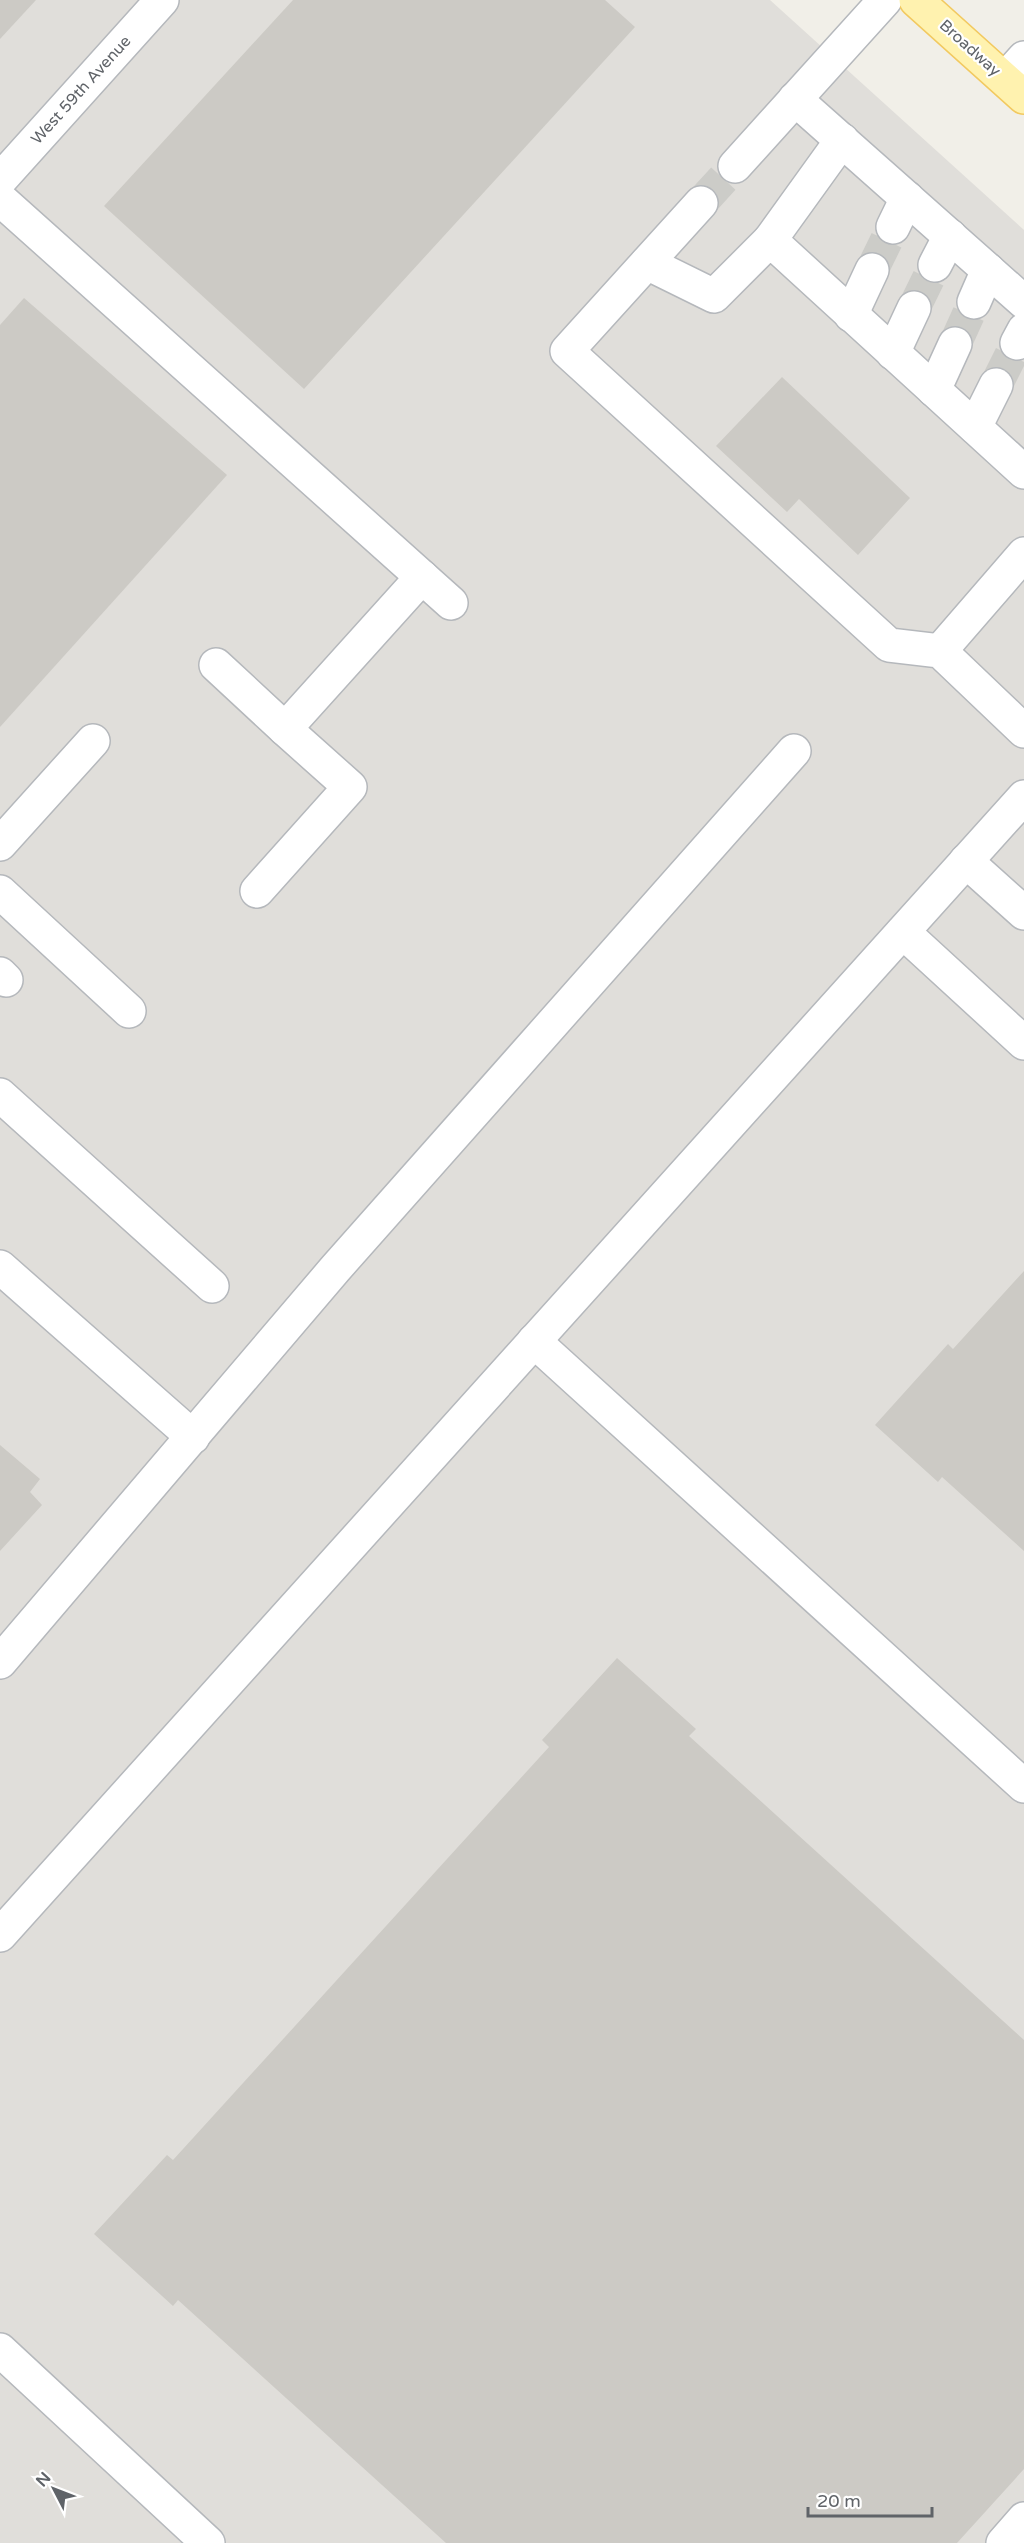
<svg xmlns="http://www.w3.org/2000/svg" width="1024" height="2543" font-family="'Varela Round',sans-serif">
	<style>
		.industrial { fill: #e0deda }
		.building { fill: #cccac5 }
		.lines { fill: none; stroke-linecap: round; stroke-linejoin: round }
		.minor-tunnel { stroke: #ccccc8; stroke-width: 33; stroke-dasharray: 33 16; stroke-linecap: butt }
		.minor-casing { stroke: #b5b8bc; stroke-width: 36 }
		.major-casing { stroke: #f2c960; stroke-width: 36 }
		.minor { stroke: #fff; stroke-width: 33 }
		.major { stroke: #fff2af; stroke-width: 33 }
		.labels { text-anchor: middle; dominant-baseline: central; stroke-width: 4.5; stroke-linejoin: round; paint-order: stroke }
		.street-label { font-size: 16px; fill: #5f6368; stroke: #fff }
	</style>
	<rect width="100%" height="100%" fill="#f1efe8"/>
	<polygon class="industrial" points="0,0 770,0 1024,230 1024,2543 0,2543"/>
	<g class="building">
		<polygon points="0,0 36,0 0,39"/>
		<polygon points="293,0 605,0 635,27 304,389 104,206"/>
		<polygon points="24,298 227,475 0,727 0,325"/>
		<polygon points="782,377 910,498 858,555 799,499 787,512 716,446"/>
		<polygon points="1024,1271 1024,1551 942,1477 938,1482 875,1425 948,1344 953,1349"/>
		<polygon points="0,1445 40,1479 30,1492 42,1505 0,1551"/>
		<polygon points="617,1658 696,1729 689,1736 1024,2040 1024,2469 957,2543 446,2543 178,2300 173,2306 94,2234 167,2155 173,2160 549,1747 542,1740"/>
	</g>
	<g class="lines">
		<g class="minor-tunnel">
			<polyline points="701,203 735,166"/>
			<polyline points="872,270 893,227"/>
			<polyline points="914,308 935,265"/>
			<polyline points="955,344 974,302"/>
			<polyline points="996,385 1017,343"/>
		</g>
		<defs>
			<g id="minor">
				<polyline points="1005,79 1024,58"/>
				<polyline points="795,99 1024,302"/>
				<polyline points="735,166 885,0"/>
				<polyline points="0,180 162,0"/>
				<polyline points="0,199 451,603"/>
				<polyline points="701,203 567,351 889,645 940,651 1024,731"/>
				<polyline points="893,227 907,198"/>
				<polyline points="770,240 842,140"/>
				<polyline points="647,263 714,296 770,240 1024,472"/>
				<polyline points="935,265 950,236"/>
				<polyline points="974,302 988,270"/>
				<polyline points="851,315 872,270"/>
				<polyline points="1017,343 1024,330"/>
				<polyline points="893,353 914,308"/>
				<polyline points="934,390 955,344"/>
				<polyline points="975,427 996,385"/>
				<polyline points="940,651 1024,554"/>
				<polyline points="216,665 285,729 422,577"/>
				<polyline points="0,844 93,741"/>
				<polyline points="966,861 1024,913"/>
				<polyline points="257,891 350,787 285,729"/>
				<polyline points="0,892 129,1011"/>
				<polyline points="903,932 1024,1043"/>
				<polyline points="0,974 6,980"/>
				<polyline points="0,1095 212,1286"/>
				<polyline points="0,1267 193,1437"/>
				<polyline points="534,1341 1024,1786"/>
				<polyline points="0,1662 335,1269 794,751"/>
				<polyline points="0,1935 1024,797"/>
				<polyline points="0,2350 208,2543"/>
				<polyline points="1003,2543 1024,2519"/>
			</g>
			<polyline id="major" points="916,0 1024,97"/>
		</defs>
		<use href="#minor" class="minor-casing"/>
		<use href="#major" class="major-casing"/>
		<use href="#minor" class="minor"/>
		<use href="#major" class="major"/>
	</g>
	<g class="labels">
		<g class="street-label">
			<text transform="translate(970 48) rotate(42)">Broadway</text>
			<text transform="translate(81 90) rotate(-48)">West 59th Avenue</text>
		</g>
	</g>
	<g transform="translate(54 2489) rotate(312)" stroke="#ffffff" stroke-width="4.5" paint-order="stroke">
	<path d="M0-4.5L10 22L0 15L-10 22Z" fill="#5f6368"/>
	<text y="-9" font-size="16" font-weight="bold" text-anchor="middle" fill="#5f6368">N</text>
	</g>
	<path d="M808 2507v9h124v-9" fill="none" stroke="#5f6368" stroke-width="3"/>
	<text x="817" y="2507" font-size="18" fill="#5f6368" stroke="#ffffff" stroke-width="4.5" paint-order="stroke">20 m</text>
</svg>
